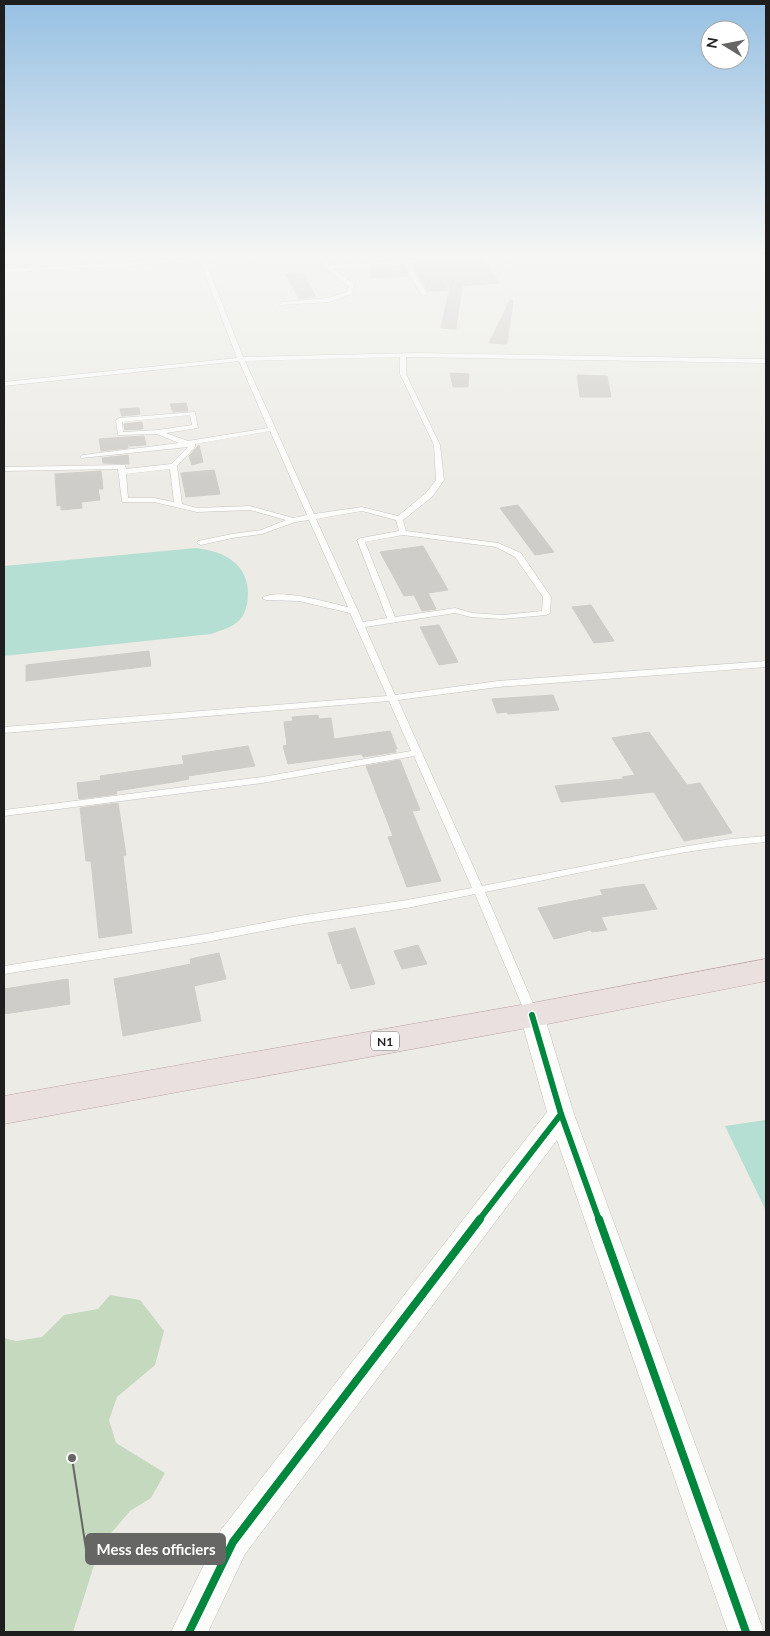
<svg xmlns="http://www.w3.org/2000/svg" width="770" height="1636" font-family="Lato,sans-serif">
	<style>
		.forest { fill: #c4d9be }
		.pitch { fill: #b6dfd3 }
		.building { fill: #cfcdc9; stroke: #cfcdc8 }
		.lines { fill: none; stroke-linecap: round; stroke-linejoin: round }
		.lane-casing { stroke: #c3c3c1; stroke-width: 1 }
		.street-casing { stroke: #c3c3c1; stroke-width: 1 }
		.highway-casing { stroke: #bea1a4; stroke-width: 1 }
		.lane { fill: #fcfcfb; fill-rule: evenodd }
		.street { fill: #fcfcfb; fill-rule: evenodd }
		.highway { fill: #e9e0df; fill-rule: evenodd }
		.cycleway-far1-casing { stroke: #fff; stroke-width: 9 }
		.cycleway-casing { stroke: #fff; stroke-width: 11 }
		.cycleway-far1 { stroke: #00873e; stroke-width: 6 }
		.cycleway { stroke: #00873e; stroke-width: 8 }
		.labels { text-anchor: middle; dominant-baseline: central; stroke-width: 4; stroke-linejoin: round; paint-order: stroke }
		.shield { fill: #fff; stroke: #626262; stroke-width: 1 }
		.shield-label { font-size: 12px; font-weight: bold; fill: #1e1e1e }
		.leader { fill: none; stroke: #666664; stroke-width: 2 }
		.callout-dot { fill: #666664; stroke: #fff; stroke-width: 2 }
		.callout { fill: #666664; stroke: #666664; stroke-width: 2 }
		.callout-label { font-size: 15px; text-anchor: middle; font-weight: bold; fill: #fff }
	</style>
	<rect width="100%" height="100%" fill="#ecebe6"/>
	<polygon class="forest" points="110,1295 140,1300 164,1331 155,1365 117,1397 109,1420 116,1443 165,1473 151,1498 130,1511 100,1546 73,1632 4,1632 4,1338 16,1341 42,1337 64,1315 98,1309"/>
	<g class="pitch">
		<path d="M196 548C221 551 246 561 248 591 248 600 247 609 242 617 235 627 222 630 211 634L4 656V566Z"/>
		<polygon points="766,1120 766,1211 725,1126"/>
	</g>
	<g class="building">
		<polygon points="482,259 500,283 457,286 462,286 456,329 441,328 450,286 446,286 448,290 428,291 412,265"/>
		<polygon points="403,265 409,276 372,278 370,268"/>
		<polygon points="303,273 316,297 299,299 286,274"/>
		<polygon points="510,300 513,301 507,344 489,343"/>
		<polygon points="450,373 469,374 468,387 453,387"/>
		<polygon points="577,375 607,376 611,397 580,397"/>
		<polygon points="186,403 188,411 173,412 170,404"/>
		<polygon points="139,408 140,414 122,416 120,409"/>
		<polygon points="142,422 143,429 125,430 124,424"/>
		<polygon points="144,436 146,445 129,446 127,437"/>
		<polygon points="127,437 128,448 101,451 99,439"/>
		<polygon points="199,445 203,462 192,465 189,456"/>
		<polygon points="128,455 129,464 103,463 102,458"/>
		<polygon points="214,470 220,494 186,497 181,473"/>
		<polygon points="101,471 103,489 98,489 100,500 81,502 82,508 61,510 61,505 57,506 55,474"/>
		<polygon points="518,505 554,552 535,555 500,508"/>
		<polygon points="423,546 448,590 428,593 436,609 422,611 414,595 404,596 380,552"/>
		<polygon points="591,605 614,641 594,643 572,607"/>
		<polygon points="439,625 458,662 439,665 420,627"/>
		<polygon points="149,651 151,666 26,681 26,665"/>
		<polygon points="553,695 559,710 508,714 507,712 497,713 492,699"/>
		<polygon points="318,715 319,719 331,718 334,739 390,731 397,749 395,749 396,752 363,757 362,754 288,764 283,746 287,745 284,722 293,721 292,717"/>
		<polygon points="649,732 687,785 700,783 732,833 684,841 654,792 561,802 555,786 624,779 622,777 635,775 612,738"/>
		<polygon points="248,746 255,766 188,776 189,779 174,782 116,791 117,794 79,799 77,783 101,780 100,776 184,764 182,756"/>
		<polygon points="400,760 420,810 412,811 441,881 407,887 388,837 393,836 366,766"/>
		<polygon points="118,803 126,855 123,856 132,933 99,938 91,861 86,861 80,808"/>
		<polygon points="644,884 657,909 601,917 607,930 592,932 591,930 554,939 538,908 603,895 600,890"/>
		<polygon points="355,928 375,984 351,989 341,963 338,964 328,933"/>
		<polygon points="418,945 427,964 402,969 394,951"/>
		<polygon points="219,953 226,979 194,986 201,1021 123,1036 114,979 191,964 190,959"/>
		<polygon points="68,979 70,1004 4,1014 4,989"/>
	</g>
	<g class="lines">
		<defs>
			<g id="lane">
				<path d="M198 254H202L204 257 243 254H258L255 256 205 260 243 357 417 353 766 359V363L406 357V374L440 445 444 480 432 497 403 520 406 531 498 543 521 553 551 597 550 613 546 615 502 619 471 617 455 613 365 627 395 695 498 681 766 661V667L498 687 398 700 482 886 682 847 731 839 766 836V842C671 850 578 874 485 892L538 1015 536 1018 532 1019 528 1018 526 1015 475 894 407 908 299 924 206 942 4 974V966L206 934 299 916 407 900 472 888 414 756 262 783 4 816V810L262 777 411 751 389 701 4 733V727L387 696 350 613 299 601 266 600 262 598C278 587 329 603 348 607L309 520 295 522 262 534 232 538 201 545 197 543 198 541 232 534 261 530 286 520 250 510 197 512 154 502H122L118 469 4 471V467L122 465H125L126 469 171 464 188 447 81 458V456L83 455 179 443 157 434 118 435 116 420 119 418 195 412 198 428 166 433 188 441 268 428 239 361 4 386V382L237 358 200 261 4 273V269L199 258ZM400 357V374L434 445 436 480 426 493 398 516 362 507 314 514 245 361ZM190 415 192 425 158 430 123 432 122 422ZM270 431 307 515 293 518 250 506 197 508 182 504 177 466 195 447V444ZM170 469 174 502 154 498H128L126 474ZM362 511 396 520 399 531 361 538 357 540 387 618 363 622 316 519ZM403 535 496 547 515 557 543 597 542 611 502 615 472 613 455 608 395 617 365 542Z"/>
				<polygon points="317,254 321,254 330,266 403,260 400,254 404,254 408,260 479,254 496,254 493,256 409,263 427,294 424,296 421,294 404,263 333,269 354,284 352,294 329,302 280,305 279,304 282,302 328,298 347,292 349,286 326,269"/>
			</g>
			<polygon id="street" points="532,1006 541,1008 544,1015 574,1114 764,1632 728,1632 557,1140 245,1554 208,1632 171,1632 221,1530 547,1112 520,1015 523,1008"/>
			<polygon id="highway" points="766,959 766,981 532,1027 4,1124 4,1096 532,1003"/>
		</defs>
		<use href="#lane" class="lane-casing"/>
		<use href="#street" class="street-casing"/>
		<use href="#highway" class="highway-casing"/>
		<use href="#lane" class="lane"/>
		<use href="#street" class="street"/>
		<use href="#highway" class="highway"/>
		<defs>
			<g id="cycleway-far1">
				<polyline points="532,1015 561,1114 599,1220"/>
				<polyline points="479,1220 561,1114"/>
			</g>
			<g id="cycleway">
				<polyline points="599,1219 746,1632"/>
				<polyline points="189,1632 233,1542 480,1219"/>
			</g>
		</defs>
		<use href="#cycleway-far1" class="cycleway-far1-casing"/>
		<use href="#cycleway" class="cycleway-casing"/>
		<use href="#cycleway-far1" class="cycleway-far1"/>
		<use href="#cycleway" class="cycleway"/>
	</g>
	<linearGradient id="sky" x2="0" y2="1"><stop stop-color="#96c0e3"/><stop offset="0.53" stop-color="#f6f6f4"/><stop offset="1" stop-color="#f6f6f4" stop-opacity="0"/></linearGradient>
	<rect width="770" height="483" fill="url(#sky)"/>
	<g class="labels">
		<rect class="shield" x="371" y="1031.5" width="28" height="19" rx="4"/>
		<g class="shield-label">
			<text x="385" y="1041">N1</text>
		</g>
	</g>
	<path class="leader" d="M72 1458L86 1549"/>
	<circle class="callout-dot" cx="72" cy="1458" r="5"/>
	<rect class="callout" x="86" y="1534" width="139" height="30" rx="5"/>
	<g class="callout-label">
		<text x="156" y="1555">Mess des officiers</text>
	</g>
	<rect width="770" height="1636" fill="none" stroke="#1e1e1e" stroke-width="10"/>
	<g transform="translate(725 45) rotate(280)"><circle r="24" fill="#ffffff" stroke="#a5a5a5"/>
	<path d="M0-4L9 19L0 12L-9 19Z" fill="#666664"/>
	<text y="-8" font-size="14" font-weight="bold" text-anchor="middle" fill="#1e1e1e">N</text>
	</g>
</svg>
